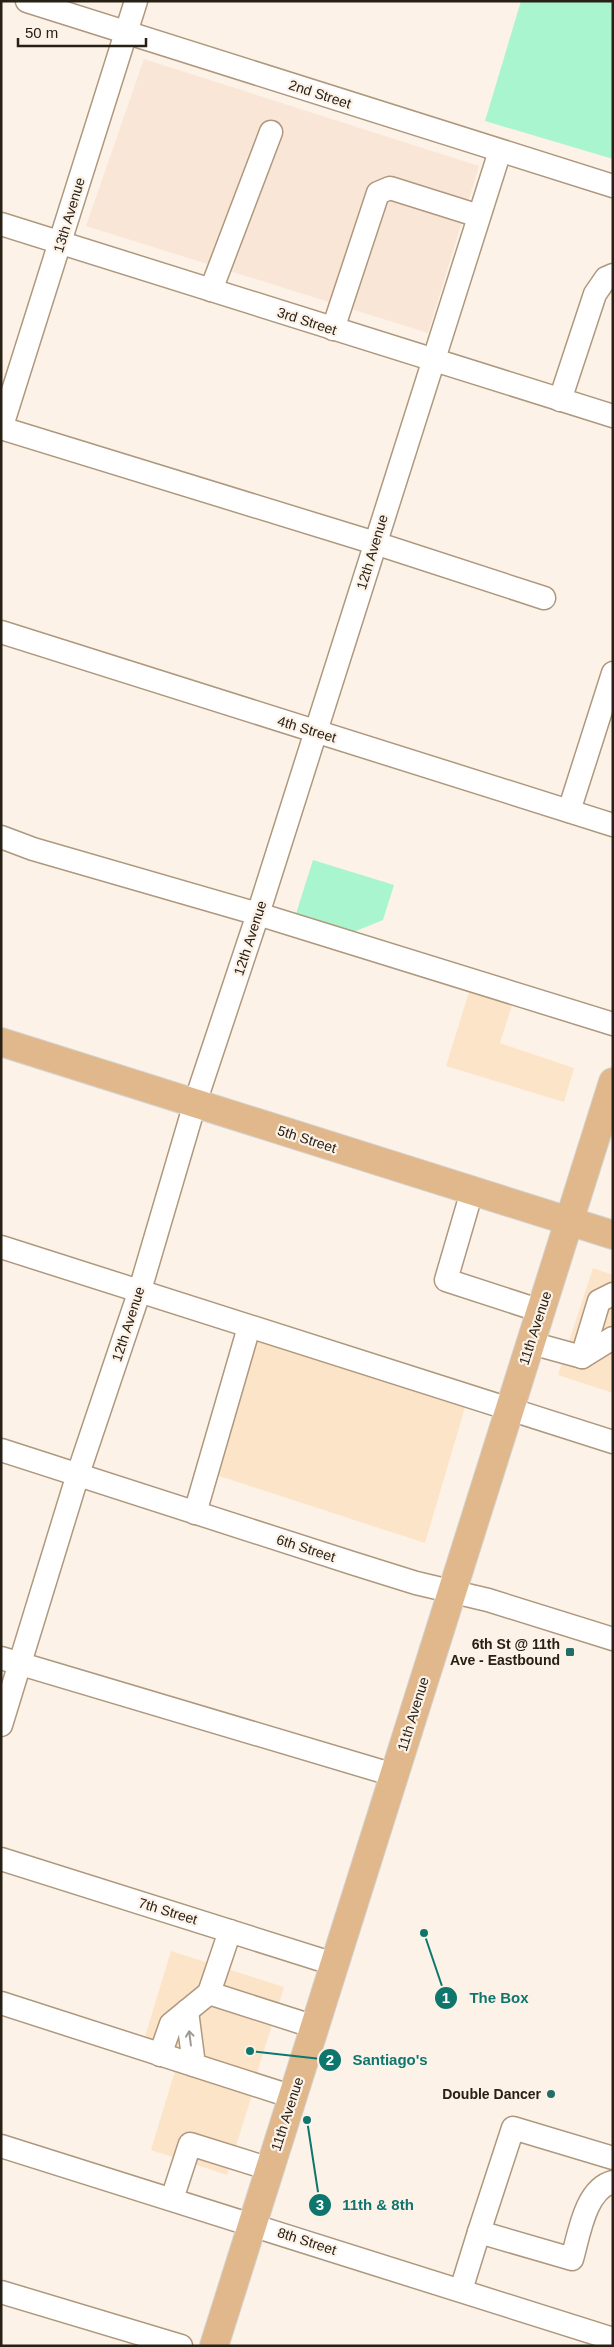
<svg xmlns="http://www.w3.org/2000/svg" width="614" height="2347" font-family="Helvetica,sans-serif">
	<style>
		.built { fill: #fce4c9 }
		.industrial { fill: #f9e6d6 }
		.green { fill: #a9f5cf }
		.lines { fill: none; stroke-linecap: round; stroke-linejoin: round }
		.minor-casing { stroke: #af987e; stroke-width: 25 }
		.major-casing { stroke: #d4d2d0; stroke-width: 30 }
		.minor { stroke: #fff; stroke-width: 22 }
		.major { stroke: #e0b88b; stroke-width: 28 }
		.oneway { stroke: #9e9b96 }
		.poi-dot { fill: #226d68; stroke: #fcf2e7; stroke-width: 2 }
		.labels { text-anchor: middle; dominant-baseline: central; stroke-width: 4.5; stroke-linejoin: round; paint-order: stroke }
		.street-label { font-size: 14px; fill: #282015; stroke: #fcf2e7 }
		.poi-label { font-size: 14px; font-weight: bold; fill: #282015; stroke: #fcf2e7; text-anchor: end }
		.leader { fill: none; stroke: #0f766e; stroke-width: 2 }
		.callout-dot { fill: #0f766e; stroke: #fcf2e7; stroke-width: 2 }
		.mark-label { font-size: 15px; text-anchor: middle; font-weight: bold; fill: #fff }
		.callout-label { font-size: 15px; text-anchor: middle; font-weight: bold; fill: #0f766e; stroke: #fcf2e7; stroke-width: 4.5; stroke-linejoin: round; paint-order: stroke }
	</style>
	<rect width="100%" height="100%" fill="#fcf2e7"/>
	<g class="built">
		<polygon points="469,992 512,1005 500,1043 574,1068 564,1102 446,1066"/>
		<polygon points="593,1268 613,1275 613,1393 558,1375"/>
		<polygon points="251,1335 466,1404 425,1543 207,1472"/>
		<polygon points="171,1951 284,1987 256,2076 144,2040"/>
		<polygon points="177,2064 254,2088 227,2175 151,2150"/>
	</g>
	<polygon class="industrial" points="144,59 479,166 428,333 86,226"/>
	<g class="green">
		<polygon points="521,1 613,1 613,159 485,121"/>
		<polygon points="313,860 394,885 383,920 346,935 294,920"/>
	</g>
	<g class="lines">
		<defs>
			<g id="minor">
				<polyline points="27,1 613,186"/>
				<polyline points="1,224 613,416"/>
				<polyline points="211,290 271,132"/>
				<polyline points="333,329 378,193 390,188 479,216"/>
				<polyline points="560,400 595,294 606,278 613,275"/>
				<polyline points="1,428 375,543 544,598"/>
				<polyline points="1,429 136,1"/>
				<polyline points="1,632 613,825"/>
				<polyline points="569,811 613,673"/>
				<polyline points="1,837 33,849 258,914 613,1024"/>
				<polyline points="472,1191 446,1280 541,1311"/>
				<polyline points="1,1247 613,1442"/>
				<polyline points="531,1343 582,1357 599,1301 613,1294"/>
				<polyline points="582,1357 613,1338"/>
				<polyline points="1,1450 352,1563 416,1583 488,1600 613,1639"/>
				<polyline points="195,1513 249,1327"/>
				<polyline points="1,1658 394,1775"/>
				<polyline points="1,1725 78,1474 140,1290 195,1103 258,914 500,151"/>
				<polyline points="1,1859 334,1964"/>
				<polyline points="230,1931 209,1993 315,2027"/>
				<polyline points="1,2003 293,2097"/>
				<polyline points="187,2011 194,2065"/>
				<polyline points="160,2055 171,2024 209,1993"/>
				<polyline points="1,2146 613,2339"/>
				<path d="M613 2158 513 2128 479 2232 572 2259C579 2235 585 2189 613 2182"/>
				<polyline points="172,2199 190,2144 270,2169"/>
				<polyline points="461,2290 479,2232"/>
				<polyline points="1,2292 181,2346"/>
			</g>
			<g id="major">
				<polyline points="1,1042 613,1235"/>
				<polyline points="214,2346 613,1082"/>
			</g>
		</defs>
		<use href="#minor" class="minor-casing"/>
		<use href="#major" class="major-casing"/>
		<use href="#minor" class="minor"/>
		<use href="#major" class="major"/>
	</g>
	<defs><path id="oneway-shaft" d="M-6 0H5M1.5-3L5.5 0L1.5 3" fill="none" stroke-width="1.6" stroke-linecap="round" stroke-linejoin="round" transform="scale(1.25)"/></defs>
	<use class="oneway" href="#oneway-shaft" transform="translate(190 2038) rotate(-97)"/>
	<g class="poi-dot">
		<rect x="565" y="1647" width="10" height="10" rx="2.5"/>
		<circle cx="551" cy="2094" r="5"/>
	</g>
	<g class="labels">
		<g class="street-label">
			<text transform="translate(320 94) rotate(18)">2nd Street</text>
			<text transform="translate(69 215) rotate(-73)">13th Avenue</text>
			<text transform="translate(307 321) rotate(18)">3rd Street</text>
			<text transform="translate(372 552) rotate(-73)">12th Avenue</text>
			<text transform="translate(307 729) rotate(17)">4th Street</text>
			<text transform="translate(250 938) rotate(-72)">12th Avenue</text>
			<text transform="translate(307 1139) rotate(18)">5th Street</text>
			<text transform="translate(128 1324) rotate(-72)">12th Avenue</text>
			<text transform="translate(535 1328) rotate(-72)">11th Avenue</text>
			<text transform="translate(306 1548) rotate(18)">6th Street</text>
			<text transform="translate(413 1714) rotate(-73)">11th Avenue</text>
			<text transform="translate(168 1911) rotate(17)">7th Street</text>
			<text transform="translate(287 2114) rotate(-72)">11th Avenue</text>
			<text transform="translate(307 2241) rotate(18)">8th Street</text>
		</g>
		<g class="poi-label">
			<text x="560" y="1644">6th St @ 11th<tspan x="560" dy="16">Ave - Eastbound</tspan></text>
			<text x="541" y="2094">Double Dancer</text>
		</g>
	</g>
	<path class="leader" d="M424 1933L446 1998M250 2051L330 2060M307 2120L320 2205"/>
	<g class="callout-dot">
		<circle cx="424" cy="1933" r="5"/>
		<circle cx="250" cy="2051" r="5"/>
		<circle cx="307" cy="2120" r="5"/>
		<circle cx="446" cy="1998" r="12"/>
		<circle cx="330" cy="2060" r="12"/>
		<circle cx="320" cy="2205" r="12"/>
	</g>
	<g class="mark-label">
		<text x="446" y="2003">1</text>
		<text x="330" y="2065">2</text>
		<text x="320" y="2210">3</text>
	</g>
	<g class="callout-label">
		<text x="499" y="2003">The Box</text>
		<text x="390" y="2065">Santiago's</text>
		<text x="378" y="2210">11th &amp; 8th</text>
	</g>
	<rect width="614" height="2347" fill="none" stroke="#282015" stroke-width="5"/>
	<path d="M18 38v8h128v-8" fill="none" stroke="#282015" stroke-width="2.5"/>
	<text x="25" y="38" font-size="15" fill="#282015" stroke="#fcf2e7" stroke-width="4" paint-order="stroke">50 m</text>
</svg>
